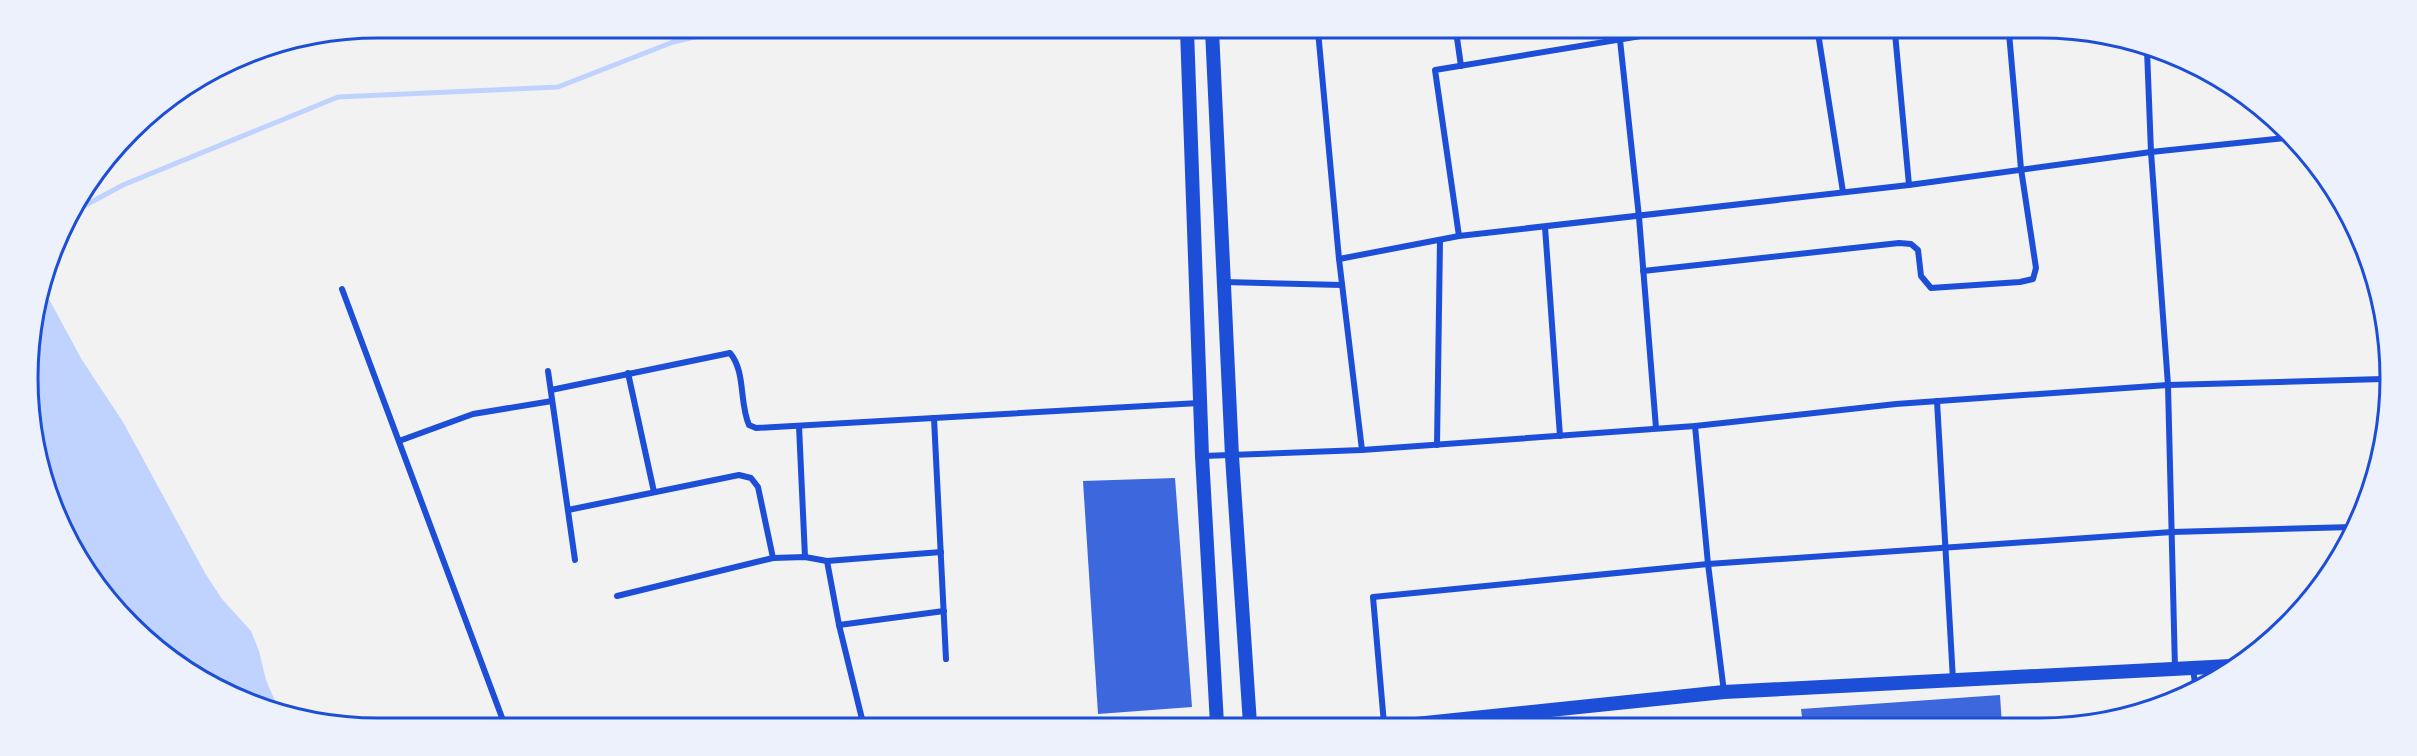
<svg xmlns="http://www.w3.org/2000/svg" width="2417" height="756" font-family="'Archivo Narrow',sans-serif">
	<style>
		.water { fill: #bfd3fe }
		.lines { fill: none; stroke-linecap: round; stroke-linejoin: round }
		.stream { stroke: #bfd3fe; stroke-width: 5 }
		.building { fill: #3d67dc }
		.minor { stroke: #1d4ed8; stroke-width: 6 }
		.primary { stroke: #1d4ed8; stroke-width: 14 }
		.trunk { stroke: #1d4ed8; stroke-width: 14 }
		.rim { fill: none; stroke: #1d4ed8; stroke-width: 3 }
	</style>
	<rect width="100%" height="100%" fill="#f2f2f2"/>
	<polygon class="water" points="43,288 82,360 123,422 205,573 222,599 251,631 259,651 266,680 279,710 183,670 86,573 39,469 30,333"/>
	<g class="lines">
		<polyline class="stream" points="69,214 123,185 338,97 558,87 673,42 733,28"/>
	</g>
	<g class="building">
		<polygon points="1175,478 1192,707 1098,714 1083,481"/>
		<polygon points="2000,695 2002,726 1803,725 1801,709"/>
	</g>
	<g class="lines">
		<g class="minor">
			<polyline points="1318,31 1339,259 1362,450"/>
			<polyline points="1456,31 1461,66"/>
			<polyline points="1818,33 1843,192"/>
			<polyline points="1895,33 1909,185"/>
			<polyline points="1620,40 1639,217 1656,428"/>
			<polyline points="2147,50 2151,152 2168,385 2175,669"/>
			<polyline points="1545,227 1560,436"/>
			<polyline points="1459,236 1435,70 1665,32"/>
			<polyline points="1339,259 1459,236 1909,185 2151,152 2285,138"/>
			<polyline points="1643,271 1899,243 1911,244 1918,250 1921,276 1931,288 2020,282 2033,279 2036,268 2021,169 2009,33"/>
			<polyline points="1224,282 1342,285"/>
			<polyline points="342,289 504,723"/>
			<polyline points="548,371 575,560"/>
			<polyline points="628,373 654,492"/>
			<path d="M551 390 730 353C746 372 739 403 749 425L756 428 1199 403"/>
			<polyline points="1937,401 1953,680"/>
			<polyline points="934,418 946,659"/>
			<polyline points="799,426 805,557"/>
			<polyline points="1695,426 1708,564 1724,692"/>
			<polyline points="399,441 473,414 552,401"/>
			<polyline points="1437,445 1440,240"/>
			<polyline points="1203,456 1362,450 1695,426 1896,404 2168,385 2383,379"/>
			<polyline points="568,510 739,475 751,478 758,487 773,558"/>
			<polyline points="827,561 839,625 863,723"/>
			<polyline points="617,596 773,558 805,557 827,561 941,552"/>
			<polyline points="839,625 944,611"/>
			<polyline points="2193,668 2196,692"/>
			<polyline points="1384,724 1373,597 1708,564 2172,532 2353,527"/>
		</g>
		<polyline class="primary" points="1406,725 1724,692 2231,666"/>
		<g class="trunk">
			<polyline points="1187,30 1202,456 1217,724"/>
			<polyline points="1212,30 1232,456 1250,724"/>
		</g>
	</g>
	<path d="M0 0H2417V756H0ZM378 38H2040A340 340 0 0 1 2380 378V378A340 340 0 0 1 2040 718H378A340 340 0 0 1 38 378V378A340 340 0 0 1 378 38Z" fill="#edf1fc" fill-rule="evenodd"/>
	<path class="rim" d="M378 38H2040A340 340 0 0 1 2380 378V378A340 340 0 0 1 2040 718H378A340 340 0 0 1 38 378V378A340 340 0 0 1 378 38Z"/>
</svg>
